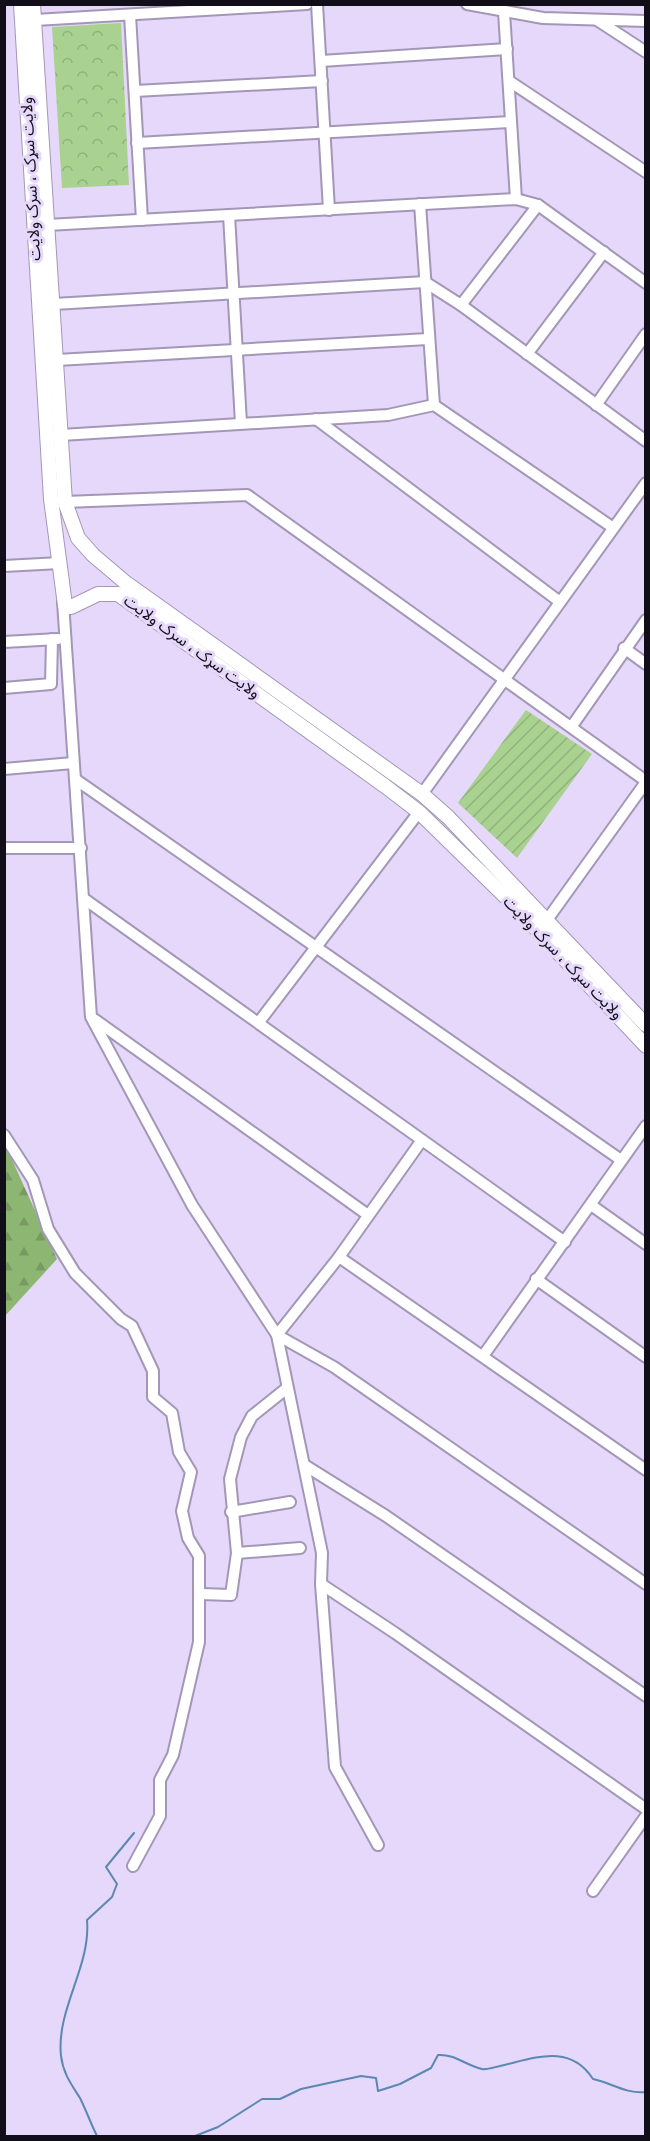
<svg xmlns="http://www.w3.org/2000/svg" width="650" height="2141" font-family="Georgia,'Noto Sans Arabic',serif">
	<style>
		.forest { fill: url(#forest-firs) }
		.park { fill: url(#park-crowns) }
		.garden { fill: url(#garden-furrows) }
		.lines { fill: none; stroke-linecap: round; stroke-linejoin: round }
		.stream { stroke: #5b88b2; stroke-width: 2 }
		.minor-casing { stroke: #a397b7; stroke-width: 14 }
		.secondary-casing { stroke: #a397b7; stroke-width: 16 }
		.minor { stroke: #fff; stroke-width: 10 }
		.secondary { stroke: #fff; stroke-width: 14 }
		.labels { text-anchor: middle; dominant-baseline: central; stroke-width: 6; stroke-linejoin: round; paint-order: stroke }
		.street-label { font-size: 16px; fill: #120e19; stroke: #e5d8fa }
	</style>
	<defs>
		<pattern id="forest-firs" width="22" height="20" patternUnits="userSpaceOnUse" patternTransform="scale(1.5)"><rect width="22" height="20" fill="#8db672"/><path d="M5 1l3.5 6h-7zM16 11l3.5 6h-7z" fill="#799b62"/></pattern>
		<pattern id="park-crowns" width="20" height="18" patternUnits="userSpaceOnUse" patternTransform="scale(1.5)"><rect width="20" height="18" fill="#a9d190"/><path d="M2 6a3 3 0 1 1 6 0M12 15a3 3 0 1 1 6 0" fill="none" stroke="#90b27c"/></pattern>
		<pattern id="garden-furrows" width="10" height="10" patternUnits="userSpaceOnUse" patternTransform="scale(1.5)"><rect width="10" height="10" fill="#a9d190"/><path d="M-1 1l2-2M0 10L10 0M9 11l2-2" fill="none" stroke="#90b27c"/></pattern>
	</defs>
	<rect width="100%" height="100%" fill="#e5d8fa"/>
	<polygon class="forest" points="4,1142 57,1259 5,1316 4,1316"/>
	<polygon class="park" points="121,23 129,185 62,188 52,27"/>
	<polygon class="garden" points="526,710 592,754 517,858 458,803"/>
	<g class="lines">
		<g class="stream">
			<path d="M97 2136C91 2124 86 2110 80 2098 71 2084 63 2073 61 2056 56 2009 91 1967 87 1920L112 1897 117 1884 106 1867 134 1833"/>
			<path d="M195 2136 218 2127 262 2099H280L301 2089 361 2076 376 2078 378 2091 400 2084 431 2068 438 2055C455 2054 465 2065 482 2069 487 2070 495 2067 500 2066 535 2058 570 2043 593 2079 612 2083 625 2094 646 2092"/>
		</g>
		<defs>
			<g id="minor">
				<polyline points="317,4 329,210"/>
				<polyline points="467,4 543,18 646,21"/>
				<polyline points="504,12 516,199"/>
				<polyline points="130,15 142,220"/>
				<polyline points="35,20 307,4"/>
				<polyline points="597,20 646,52"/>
				<polyline points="321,61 507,49"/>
				<polyline points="509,81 646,172"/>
				<polyline points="135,91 322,81"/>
				<polyline points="137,143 511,122"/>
				<polyline points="420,204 434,405"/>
				<polyline points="538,205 461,305 646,441"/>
				<polyline points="229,215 241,423"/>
				<polyline points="47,225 516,199 538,205 646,283"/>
				<polyline points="54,304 425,282 461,305"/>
				<polyline points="527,354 604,252"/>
				<polyline points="57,360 428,339"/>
				<polyline points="596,405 646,334"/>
				<polyline points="316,419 560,602"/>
				<polyline points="61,435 388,415 434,405 612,527"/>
				<polyline points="65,502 247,495 646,781"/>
				<polyline points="4,566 60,563"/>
				<polyline points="63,602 91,1017 192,1205 277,1335 322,1553 321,1584 335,1767 378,1845"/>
				<polyline points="4,642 58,639"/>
				<polyline points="624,648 646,664"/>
				<polyline points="4,688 51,684 52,639"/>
				<polyline points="572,726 646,620"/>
				<polyline points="4,769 73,763"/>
				<polyline points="75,779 621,1160"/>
				<polyline points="422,794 646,483"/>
				<polyline points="4,848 81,848"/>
				<polyline points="83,898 565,1242"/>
				<polyline points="547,920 646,782"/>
				<polyline points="94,1019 368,1215"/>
				<polyline points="259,1022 419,812"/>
				<polyline points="4,1135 33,1180 48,1229 75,1273 121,1319 132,1326 153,1371 153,1397 172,1413 179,1452 191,1472 182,1511 188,1538 199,1556 199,1642 173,1755 160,1780 160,1816 133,1866"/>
				<polyline points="422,1140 339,1257 277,1335 334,1367 646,1584"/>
				<polyline points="591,1205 646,1244"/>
				<polyline points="339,1257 646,1470"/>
				<polyline points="536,1279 646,1357"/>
				<polyline points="483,1356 646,1126"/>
				<polyline points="306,1466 386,1516 646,1696"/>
				<polyline points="231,1512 290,1502"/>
				<polyline points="237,1553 300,1548"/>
				<polyline points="321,1584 395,1633 646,1809"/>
				<polyline points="201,1594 231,1595 237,1553 230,1479 241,1437 252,1416 287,1388"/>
				<polyline points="593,1891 646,1816"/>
			</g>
			<g id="secondary">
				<polyline points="21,4 51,499 65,605 71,607 98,594 118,594 385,786 419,812 511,902 646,1046"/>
				<polyline points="33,4 65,502 78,538 93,555 126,583 422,794 448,817 646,1025"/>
			</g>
		</defs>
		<use href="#minor" class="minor-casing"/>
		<use href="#secondary" class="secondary-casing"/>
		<use href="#minor" class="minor"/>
		<use href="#secondary" class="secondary"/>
	</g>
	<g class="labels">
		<g class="street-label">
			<text transform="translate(31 179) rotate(-93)">ولایت سړک ، سرک ولایت</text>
			<text transform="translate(192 647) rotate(36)">ولایت سړک ، سرک ولایت</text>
			<text transform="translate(563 958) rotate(46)">ولایت سړک ، سرک ولایت</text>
		</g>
	</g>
	<rect width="650" height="2141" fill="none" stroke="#120e19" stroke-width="12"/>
</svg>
